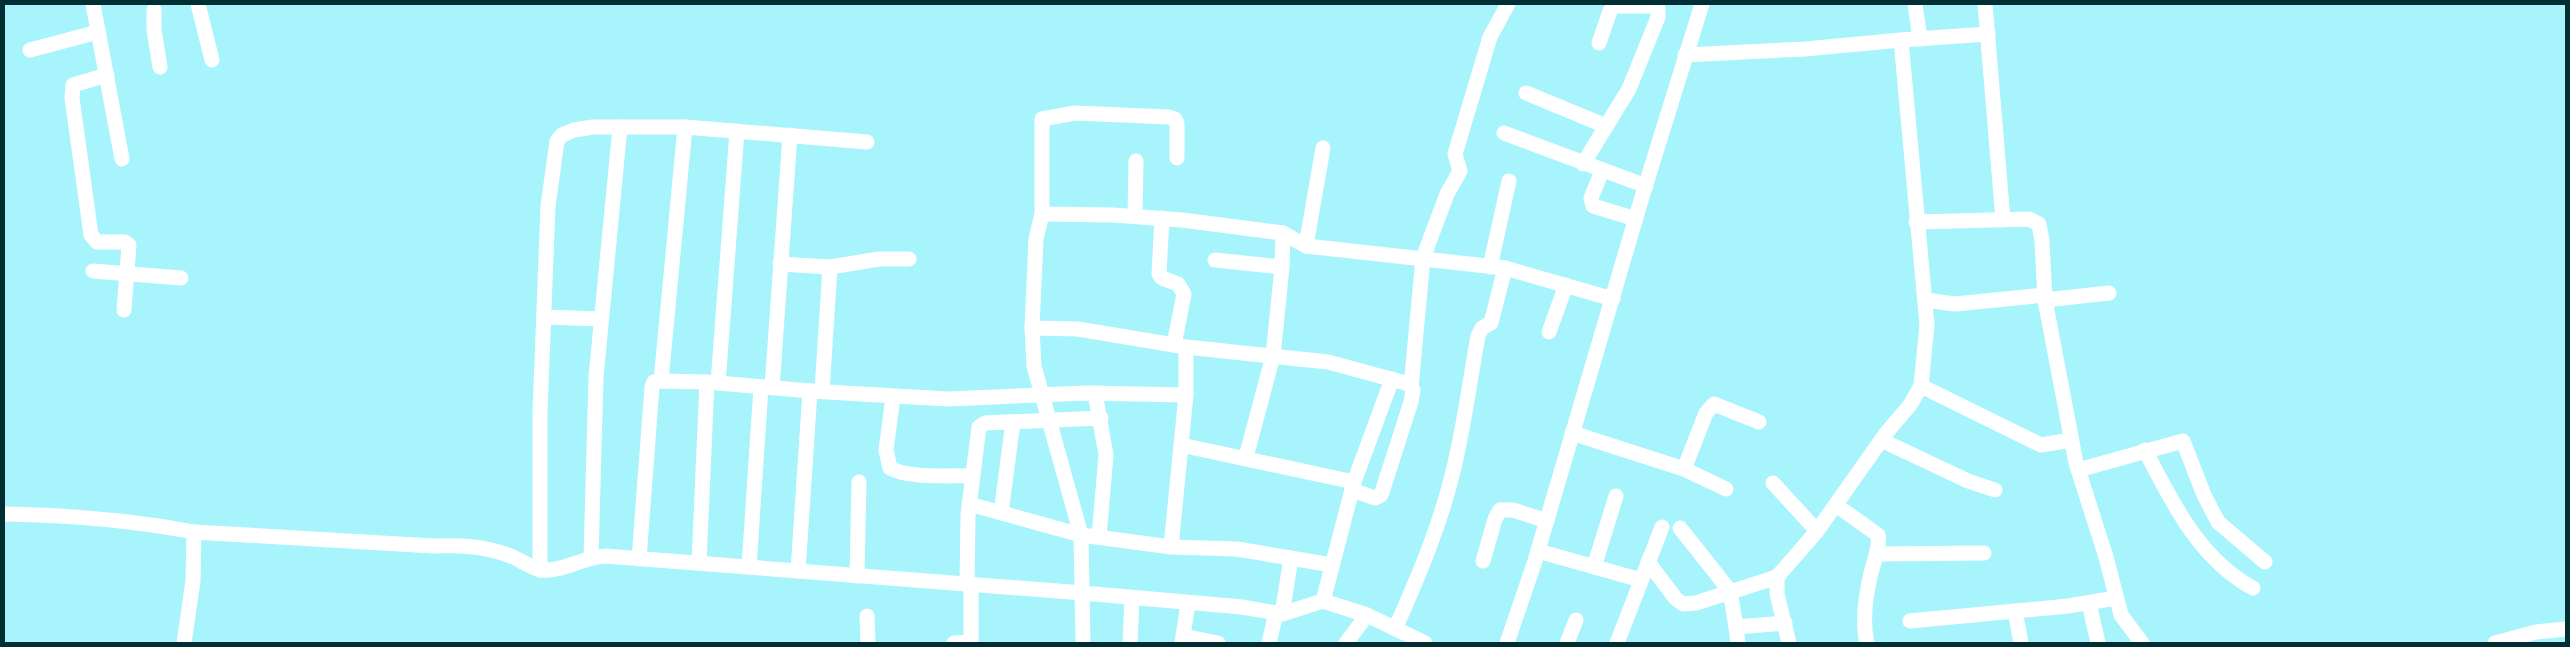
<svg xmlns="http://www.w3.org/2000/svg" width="2570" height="647" font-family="Helvetica,sans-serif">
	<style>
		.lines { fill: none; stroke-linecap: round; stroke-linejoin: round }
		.minor { stroke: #fff; stroke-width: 15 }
	</style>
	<rect width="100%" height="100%" fill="#a8f4fc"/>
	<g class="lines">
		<g class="minor">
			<polyline points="93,4 122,159"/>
			<polyline points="198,4 212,60"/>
			<polyline points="1915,4 1920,39"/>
			<polyline points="1985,4 2003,220"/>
			<polyline points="154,10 154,30 160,67"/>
			<polyline points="1901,40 1988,34"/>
			<polyline points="30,50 98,32"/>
			<polyline points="1685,55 1805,49 1901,40 1927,325 1921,386 1910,405 1887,432 1817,531 1777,577 1777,594 1789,643"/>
			<polyline points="107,75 73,85 72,98 91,235 97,242 125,242 129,245 124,310"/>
			<polyline points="1526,93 1606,126"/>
			<polyline points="1504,133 1646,186"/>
			<polyline points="1177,158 1177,123 1175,119 1169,117 1075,113 1042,119 1042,214 1113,215 1182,220 1283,233 1306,246 1505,268 1613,299"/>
			<polyline points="1583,164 1629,89 1658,17 1658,9 1653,6 1615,6 1610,11 1599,43"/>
			<polyline points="1602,171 1591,198 1593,206 1636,219"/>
			<polyline points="1042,214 1036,239 1032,328 1078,329 1186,347 1328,362 1409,384 1413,390 1411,402 1381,495 1375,498 1352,490"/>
			<polyline points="1135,216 1136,161"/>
			<polyline points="1162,218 1159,274 1162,278 1178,284 1184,294 1174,345"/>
			<polyline points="1916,222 2029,219 2039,224 2042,241 2045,300 2076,463 2106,557 2121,615 2142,643"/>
			<polyline points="1306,246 1323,148"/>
			<polyline points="1215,260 1282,267"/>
			<polyline points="780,264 830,267 879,259 909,259"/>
			<polyline points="1490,267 1509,181"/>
			<polyline points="93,271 181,278"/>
			<polyline points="1925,300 1955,304 2045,295"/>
			<polyline points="2045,300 2109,293"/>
			<polyline points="544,317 601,319"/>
			<polyline points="1032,328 1034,366 1081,535 1083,643"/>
			<polyline points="1549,332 1566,285"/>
			<polyline points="661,381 685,127"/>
			<polyline points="718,383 737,131"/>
			<polyline points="1921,386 2041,445 2071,440"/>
			<polyline points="1411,387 1423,258 1447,194 1460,171 1455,154 1490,37 1508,4"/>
			<polyline points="772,388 790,135"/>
			<polyline points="810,391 948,399 1086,393 1186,395"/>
			<polyline points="822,391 830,267"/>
			<polyline points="1095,393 1106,455 1099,537"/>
			<path d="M893 397 886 450 890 468C910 479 949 475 972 476"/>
			<polyline points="1572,433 1684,469 1726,489"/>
			<polyline points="1881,440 1968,481 1995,490"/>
			<polyline points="1181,445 1354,482 1392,379"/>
			<path d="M2145 450C2172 502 2199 559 2253 588"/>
			<polyline points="1246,457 1273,356 1282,267 1283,233"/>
			<polyline points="1684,469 1706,413 1714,404 1759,422"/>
			<polyline points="2078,470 2183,441 2204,495 2218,522 2265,562"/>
			<polyline points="1773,483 1817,531"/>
			<polyline points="969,504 1081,535 1171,547 1237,549 1332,565"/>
			<path d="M1836 505 1878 535C1880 548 1874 561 1871 573 1866 594 1862 622 1867 643"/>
			<polyline points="1001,513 1013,422"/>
			<path d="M4 514C68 515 131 520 194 532L433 546C462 545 486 546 513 557 522 561 532 568 541 570 563 572 584 557 605 556L1083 593 1242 607 1282 614 1323 601 1367 615 1425 643"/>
			<polyline points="1680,528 1730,591 1736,627"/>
			<polyline points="1171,547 1186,395 1186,347"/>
			<polyline points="1538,551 1641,580"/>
			<polyline points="1876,554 1984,553"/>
			<polyline points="591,557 596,377 620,127"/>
			<polyline points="639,559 652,387 654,382 661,381 707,382 810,391 798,571"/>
			<polyline points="1483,561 1495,519 1500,510 1513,510 1547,521"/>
			<polyline points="1648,562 1676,599 1683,604 1696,603 1777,577"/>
			<polyline points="699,563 707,382"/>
			<polyline points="749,567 761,387"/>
			<polyline points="1594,567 1616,496"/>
			<polyline points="540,570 540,412 548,206 557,141 562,135 574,130 593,127 685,127 867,142"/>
			<polyline points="857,576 859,482"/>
			<polyline points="967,585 968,515 979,427 985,423 1101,418"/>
			<polyline points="1323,601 1354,482"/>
			<polyline points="2089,603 2098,643"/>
			<polyline points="2015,611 2021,643"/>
			<polyline points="1282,614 1291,558"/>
			<polyline points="867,616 868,643"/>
			<polyline points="1910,621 2068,606 2116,598"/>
			<path d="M1395 629C1421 571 1446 511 1458 449 1466 412 1471 374 1478 336L1482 328 1491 323 1505 268"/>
			<polyline points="1183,636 1218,643"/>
			<polyline points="184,643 193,581 194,532"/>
			<polyline points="954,643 971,642"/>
			<polyline points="971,643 971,585"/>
			<polyline points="1130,643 1132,598"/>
			<polyline points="1182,643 1188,603"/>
			<polyline points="1269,643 1276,613"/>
			<polyline points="1346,643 1367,615"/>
			<polyline points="1507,643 1534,564 1642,197 1702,4"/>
			<polyline points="1567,643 1576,620"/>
			<polyline points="1617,643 1662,527"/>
			<polyline points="1738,643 1736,627 1785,623"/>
			<polyline points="2495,643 2536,632 2566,629"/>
		</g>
	</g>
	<rect width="2570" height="647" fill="none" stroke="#002e32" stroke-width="10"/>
</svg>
